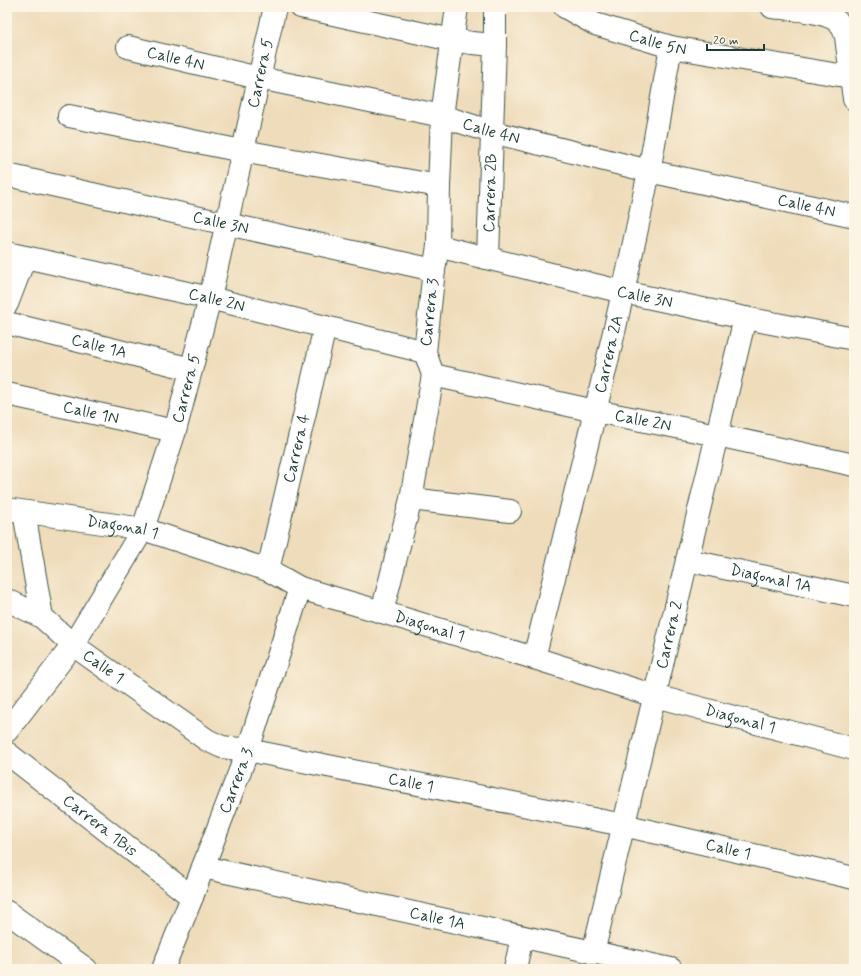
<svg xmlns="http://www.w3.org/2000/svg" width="861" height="976" font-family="Mynerve,sans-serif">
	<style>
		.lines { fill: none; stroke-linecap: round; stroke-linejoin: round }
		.minor-casing { stroke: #3e5548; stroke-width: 24 }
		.minor { stroke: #fff; stroke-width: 22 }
		.labels { text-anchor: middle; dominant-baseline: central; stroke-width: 3; stroke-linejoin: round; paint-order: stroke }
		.street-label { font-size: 16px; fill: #1f3d34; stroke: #fcf5e5 }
	</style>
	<rect width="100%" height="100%" fill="#fcf5e5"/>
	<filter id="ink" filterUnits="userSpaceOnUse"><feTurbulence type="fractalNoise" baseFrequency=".025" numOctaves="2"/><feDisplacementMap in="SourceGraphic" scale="8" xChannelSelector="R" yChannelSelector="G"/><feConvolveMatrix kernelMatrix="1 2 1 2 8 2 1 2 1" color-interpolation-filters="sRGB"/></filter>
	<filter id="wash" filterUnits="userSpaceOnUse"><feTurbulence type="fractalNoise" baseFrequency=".012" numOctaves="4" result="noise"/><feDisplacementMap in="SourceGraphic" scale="16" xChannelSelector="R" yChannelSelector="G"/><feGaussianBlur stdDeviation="0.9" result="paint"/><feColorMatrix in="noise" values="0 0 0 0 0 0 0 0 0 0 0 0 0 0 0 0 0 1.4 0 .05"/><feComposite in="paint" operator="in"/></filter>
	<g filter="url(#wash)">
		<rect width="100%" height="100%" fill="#efdcba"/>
	</g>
	<g filter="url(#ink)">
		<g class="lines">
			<defs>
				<g id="minor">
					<polyline points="301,7 452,40 472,43 495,45"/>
					<path id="s1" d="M565 7 595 24 671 47 851 77"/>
					<path d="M772 7C789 9 828 11 839 23 843 27 845 32 846 37L854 99"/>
					<path id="s2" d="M128 47 259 78 442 116 492 132 649 171 854 216"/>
					<polyline points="69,116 242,151 439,186"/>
					<path id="s3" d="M7 175 434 270"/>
					<path id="s4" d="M438 246 623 292 745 318 854 339"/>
					<path id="s5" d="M7 253 210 298 425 352"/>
					<path id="s6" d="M488 258 492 132 495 45V7"/>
					<polyline points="7,304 25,257"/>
					<path id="s7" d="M7 323 191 369"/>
					<path id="s8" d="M433 375 595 411 717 435 854 465"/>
					<path id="s9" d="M7 394 175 431"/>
					<polyline points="411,499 510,511"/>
					<path id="s10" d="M7 509 143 529 268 570 300 588 382 612 534 658 655 696 854 749"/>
					<polyline points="24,512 42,617"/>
					<path id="s11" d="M687 560 854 596"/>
					<path id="s12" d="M268 570 325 327"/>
					<path id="s13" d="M7 600 42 617 73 645 207 740 222 747 248 750 623 825 854 878"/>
					<path id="s14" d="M382 612 411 499 433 375 425 352 434 270 438 246 439 186 442 116 457 7"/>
					<path id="s15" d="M534 658C574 497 616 335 649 171 657 130 663 89 671 47"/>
					<path id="s16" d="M7 731 73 645 143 529 175 431 210 298 275 7"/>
					<path id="s17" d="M7 753 192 897"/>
					<path id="s18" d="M203 867 671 969"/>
					<polyline points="7,912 86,969"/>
					<path id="s19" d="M593 953 745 318"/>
					<path id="s20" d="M163 969 192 897 203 867 248 750 300 588"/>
					<polyline points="515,969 522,937"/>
				</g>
			</defs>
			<use href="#minor" class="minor-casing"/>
			<use href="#minor" class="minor"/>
		</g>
	</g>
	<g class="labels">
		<g class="street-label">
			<text stroke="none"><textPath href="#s1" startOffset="100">Calle 5N</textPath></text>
			<text stroke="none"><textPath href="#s2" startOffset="49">Calle 4N</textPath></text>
			<text stroke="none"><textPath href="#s16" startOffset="715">Carrera 5</textPath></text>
			<text stroke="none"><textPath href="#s2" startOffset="373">Calle 4N</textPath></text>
			<text stroke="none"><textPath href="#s6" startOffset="65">Carrera 2B</textPath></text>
			<text stroke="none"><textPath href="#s2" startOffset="697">Calle 4N</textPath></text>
			<text stroke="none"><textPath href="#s3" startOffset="219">Calle 3N</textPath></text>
			<text stroke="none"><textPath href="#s4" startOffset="213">Calle 3N</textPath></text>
			<text stroke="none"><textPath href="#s5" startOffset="215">Calle 2N</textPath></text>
			<text stroke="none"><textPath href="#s14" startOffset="307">Carrera 3</textPath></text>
			<text stroke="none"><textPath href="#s7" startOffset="95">Calle 1A</textPath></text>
			<text stroke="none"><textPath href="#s15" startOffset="313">Carrera 2A</textPath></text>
			<text stroke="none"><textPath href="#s16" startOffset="391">Carrera 5</textPath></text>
			<text stroke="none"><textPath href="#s9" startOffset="86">Calle 1N</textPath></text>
			<text stroke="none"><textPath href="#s8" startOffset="215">Calle 2N</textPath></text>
			<text stroke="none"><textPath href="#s12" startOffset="125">Carrera 4</textPath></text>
			<text stroke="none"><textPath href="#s10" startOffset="117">Diagonal 1</textPath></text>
			<text stroke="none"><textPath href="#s11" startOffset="86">Diagonal 1A</textPath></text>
			<text stroke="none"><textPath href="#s10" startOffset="441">Diagonal 1</textPath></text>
			<text stroke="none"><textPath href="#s19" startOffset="327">Carrera 2</textPath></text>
			<text stroke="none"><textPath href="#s13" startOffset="118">Calle 1</textPath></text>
			<text stroke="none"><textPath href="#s10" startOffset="765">Diagonal 1</textPath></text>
			<text stroke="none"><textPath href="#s20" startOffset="202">Carrera 3</textPath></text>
			<text stroke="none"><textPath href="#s13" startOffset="454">Calle 1</textPath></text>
			<text stroke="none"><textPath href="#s17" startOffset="118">Carrera 1Bis</textPath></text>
			<text stroke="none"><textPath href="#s13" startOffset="778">Calle 1</textPath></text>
			<text stroke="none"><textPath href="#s18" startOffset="240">Calle 1A</textPath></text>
		</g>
	</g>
	<rect width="861" height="976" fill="none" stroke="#fcf5e5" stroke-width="24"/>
	<path d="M707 44v6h57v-6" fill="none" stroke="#1f3d34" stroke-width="2"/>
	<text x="713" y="44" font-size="12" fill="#1f3d34" stroke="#fcf5e5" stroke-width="3" paint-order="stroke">20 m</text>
</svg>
